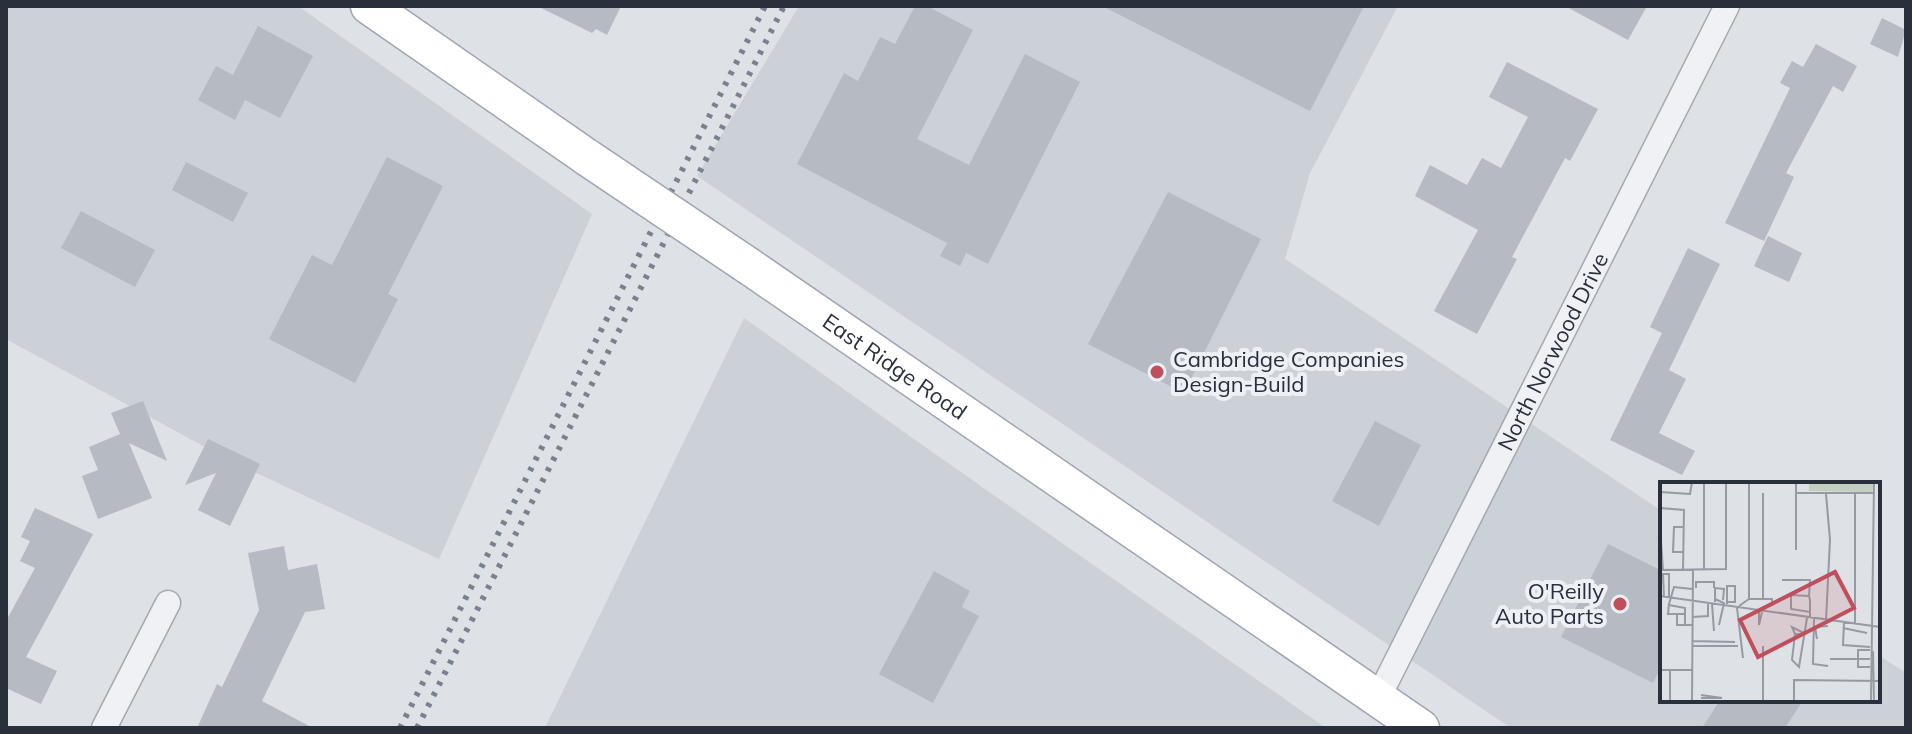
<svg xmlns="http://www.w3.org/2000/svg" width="1912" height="734" font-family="Mulish,sans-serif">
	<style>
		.built { fill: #ccd0d7 }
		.building { fill: #b6bac2 }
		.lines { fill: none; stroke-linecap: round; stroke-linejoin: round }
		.street-casing { stroke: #a4a8af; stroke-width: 27 }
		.primary-casing { stroke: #9ea5b0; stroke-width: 39 }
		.street { stroke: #f0f1f5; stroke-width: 24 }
		.primary { stroke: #fff; stroke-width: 36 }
		.rail { stroke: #79808e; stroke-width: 6; stroke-dasharray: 4 8; stroke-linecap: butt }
		.primary-bridge-casing { stroke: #9ea5b0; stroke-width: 39; stroke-linecap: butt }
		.primary-bridge { stroke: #fff; stroke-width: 36 }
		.poi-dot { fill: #c04e5d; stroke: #edf0f4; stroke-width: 3 }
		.labels { text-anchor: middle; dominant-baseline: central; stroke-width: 8; stroke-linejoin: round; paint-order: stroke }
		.street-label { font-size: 22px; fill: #292f3b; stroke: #edf0f4 }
		.poi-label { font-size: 22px; fill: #292f3b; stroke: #edf0f4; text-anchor: start }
		.inset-road { fill: none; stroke: #969aa2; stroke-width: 2 }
		.view { fill: #c04e5d; fill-opacity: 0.15; stroke: #c04e5d; stroke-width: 4 }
		.inset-edge { fill: none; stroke: #292f3b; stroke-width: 4 }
	</style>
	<rect width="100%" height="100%" fill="#dee1e6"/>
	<g class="built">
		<polygon points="6,6 298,6 592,214 439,559 229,460 6,339"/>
		<polygon points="799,6 1398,6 1310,173 1285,259 1662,511 1662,700 1878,700 1878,655 1906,673 1906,728 1511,728 697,176"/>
		<polygon points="744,318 918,442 1326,728 545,728"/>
	</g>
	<g class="building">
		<polygon points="537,6 621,6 607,35 596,29 592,33"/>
		<polygon points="915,6 927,6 973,30 917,139 969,165 1025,54 1080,82 988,264 966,253 960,266 940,256 947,243 797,164 844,73 858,81 880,37 895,44"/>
		<polygon points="1102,6 1364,6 1310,111"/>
		<polygon points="1565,6 1647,6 1628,40"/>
		<polygon points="1882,18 1906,30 1898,57 1870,44"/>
		<polygon points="258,26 313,56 280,118 245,100 235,120 198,100 216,66 233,75"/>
		<polygon points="1816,44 1857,66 1843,92 1833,86 1786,173 1794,177 1764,241 1725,223 1790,88 1780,83 1792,61 1803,67"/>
		<polygon points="1507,62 1598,109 1570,161 1565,158 1512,257 1517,259 1477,334 1434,311 1478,230 1415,196 1430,165 1467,185 1482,158 1501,168 1528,117 1489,97"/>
		<polygon points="387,157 443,186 388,294 398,299 355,383 269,339 312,255 332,265"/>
		<polygon points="186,162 248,193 233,222 172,190"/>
		<polygon points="1168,192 1261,239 1184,393 1088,344"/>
		<polygon points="81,211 155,250 135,287 61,248"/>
		<polygon points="1768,236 1802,253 1789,282 1754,266"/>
		<polygon points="1688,248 1720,264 1669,370 1686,379 1659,433 1695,451 1682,475 1610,440 1662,333 1650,327"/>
		<polygon points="143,401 167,461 129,443 152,498 98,519 82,476 98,470 89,447 120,434 111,413"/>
		<polygon points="1375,421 1421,445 1379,526 1332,501"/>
		<polygon points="208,439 260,464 230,526 198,510 216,473 185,485"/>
		<polygon points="35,508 93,534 26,657 57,671 41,704 8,689 6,693 6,621 35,568 20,561 30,541 21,537"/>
		<polygon points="1608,544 1662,571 1662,665 1653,683 1561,637"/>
		<polygon points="284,546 288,570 317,564 325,609 305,612 262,701 313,728 197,728 217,684 222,687 259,610 248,553"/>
		<polygon points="934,571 970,591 962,607 979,616 933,703 879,674"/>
		<polygon points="1720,700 1803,700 1785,728 1702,728"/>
	</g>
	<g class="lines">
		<defs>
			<g id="street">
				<path id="s1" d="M1378 698 1727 6"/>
				<polyline points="104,728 168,603"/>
			</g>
			<g id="primary">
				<polyline points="369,6 588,158"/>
				<path id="s2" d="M753 269 1421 728"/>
			</g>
		</defs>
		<use href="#street" class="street-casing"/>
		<use href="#primary" class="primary-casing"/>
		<use href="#street" class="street"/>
		<use href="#primary" class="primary"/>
		<g class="rail">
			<polyline points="400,728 765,6"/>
			<polyline points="417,728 784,6"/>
		</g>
		<defs>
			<polyline id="primary-bridge" points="588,158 753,269"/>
		</defs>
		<use href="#primary-bridge" class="primary-bridge-casing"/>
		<use href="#primary-bridge" class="primary-bridge"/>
	</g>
	<g class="poi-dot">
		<circle cx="1157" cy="372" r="8"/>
		<circle cx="1620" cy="604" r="8"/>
	</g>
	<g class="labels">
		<g class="street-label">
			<text stroke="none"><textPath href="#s1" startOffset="388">North Norwood Drive</textPath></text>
			<text stroke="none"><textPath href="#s2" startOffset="172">East Ridge Road</textPath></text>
		</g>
		<g class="poi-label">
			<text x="1173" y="359">Cambridge Companies<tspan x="1173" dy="25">Design-Build</tspan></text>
			<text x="1604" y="591" text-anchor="end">O'Reilly<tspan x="1604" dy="25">Auto Parts</tspan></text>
		</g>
	</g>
	<g transform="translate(1660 482)">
		<rect width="220" height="220" fill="#dee1e6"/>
		<path d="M149 0H214L212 10 149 9Z" fill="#c3cfc0"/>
		<path class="inset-road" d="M44 0V87M89 0V117M136 0V68M219 0V98M0 10 30 12 32 0M103 11V117M136 11H214M166 12 170 58 166 138M195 12V142M0 26 24 28 23 88M0 45 3 88M24 70H13L14 45H24M0 88 66 87V0M122 98H150L149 114M36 106V100H54V106M0 114 220 145M4 115 3 92H9V116M55 117 64 121 59 143M55 120V106L64 107 63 118M9 121 8 132H25M9 122 14 105 32 107M52 122 54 149M67 122V104H75V120H67M9 123 25 126V143M79 124 89 117H112V124M77 126 83 176M99 129V143L102 130M17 133V143H32M32 135 48 134V122M150 136V118L149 114 131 113V127L150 130M154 136 153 182 168 184M184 140 183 163 210 165M183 146 207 151M135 152 132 178 139 185 147 136M142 152H135L132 145 146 152M157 157 155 145 168 144M32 159 75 160M32 164H78M210 168H198V185H210M213 169 214 220M170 177H210M0 188H32M10 188V220M41 216H62L41 213M32 220 33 87M103 220V164M134 220V198L220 199M211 220 214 0"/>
		<path class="view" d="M175 90 194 126 98 175 80 138Z"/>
		<rect width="220" height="220" class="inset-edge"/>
	</g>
	<rect width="1912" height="734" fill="none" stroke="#292f3b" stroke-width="16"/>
</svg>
